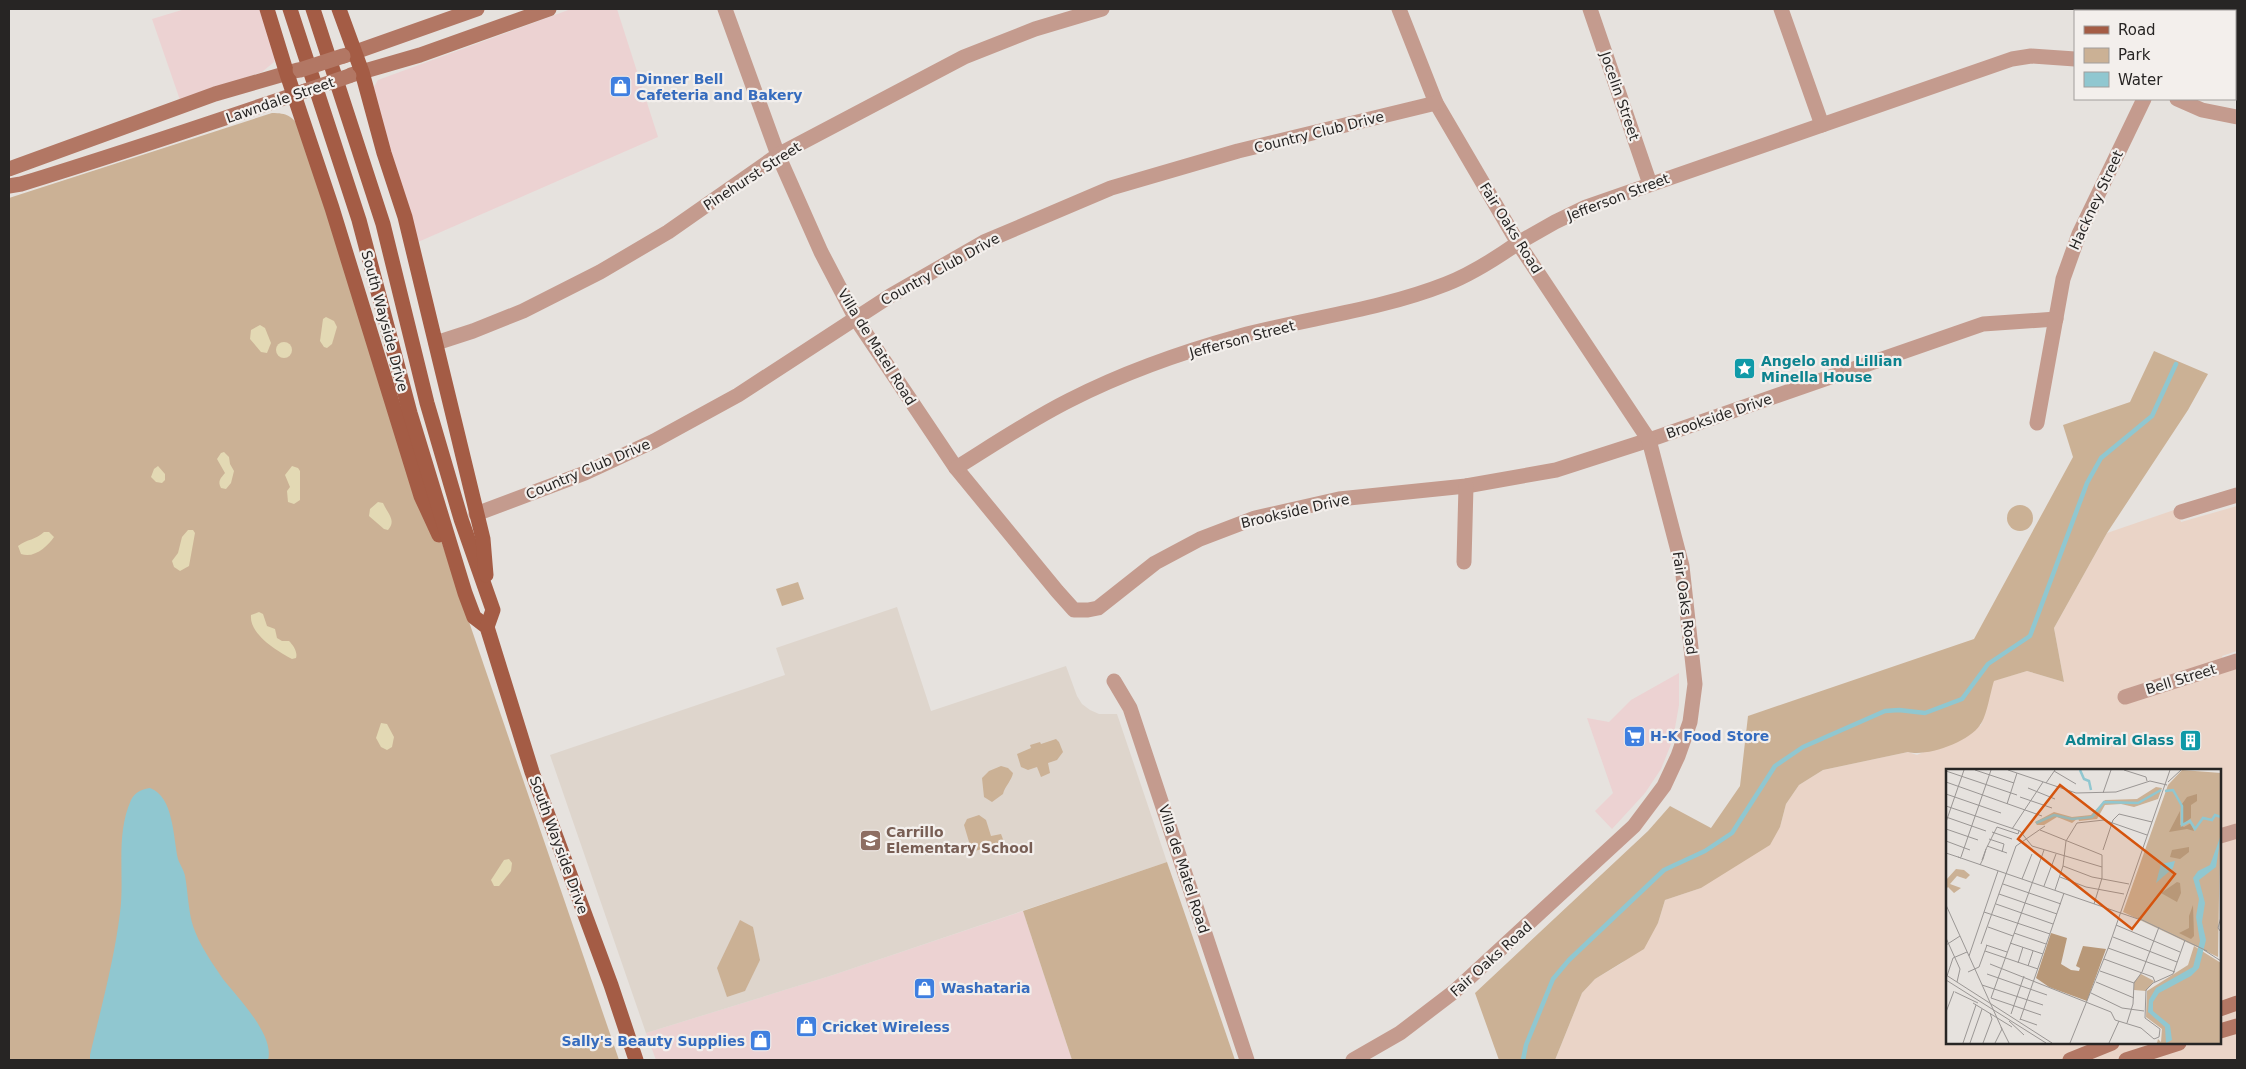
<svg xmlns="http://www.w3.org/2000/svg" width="2246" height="1069" font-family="'DejaVu Sans',sans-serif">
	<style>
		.commercial { fill: #ecd2d2 }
		.industrial { fill: #ead4c7; fill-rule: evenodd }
		.built { fill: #ded5cc }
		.green { fill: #cbb195 }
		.sand { fill: #e3d9b4 }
		.water { fill: #90c7d0 }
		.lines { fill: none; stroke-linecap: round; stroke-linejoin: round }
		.stream { stroke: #90c7d0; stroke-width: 4.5 }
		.minor { stroke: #c49b8e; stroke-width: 15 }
		.tertiary { stroke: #c49b8e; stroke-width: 15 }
		.secondary { stroke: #b27764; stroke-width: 15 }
		.primary { stroke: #a45c45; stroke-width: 15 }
		.secondary-bridge { stroke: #b27764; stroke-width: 15 }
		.labels { text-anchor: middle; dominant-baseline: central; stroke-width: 4.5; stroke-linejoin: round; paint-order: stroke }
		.shop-label { font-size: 14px; font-weight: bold; fill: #366cbe; stroke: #f3efec; text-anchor: start }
		.street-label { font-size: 14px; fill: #272524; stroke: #f3efec }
		.culture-label { font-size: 14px; font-weight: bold; fill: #0d838f; stroke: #f3efec; text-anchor: start }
		.education-label { font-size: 14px; font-weight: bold; fill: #785e54; stroke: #f3efec; text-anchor: start }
		.inset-river { fill: none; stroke: #90c7d0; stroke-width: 2.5 }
		.inset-road { fill: none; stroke: #9a9694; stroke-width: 1 }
		.view { fill: #d5540e; fill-opacity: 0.15; stroke: #d5540e; stroke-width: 2.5 }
		.inset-edge { fill: none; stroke: #272524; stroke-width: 2.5 }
	</style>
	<rect width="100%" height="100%" fill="#e6e2de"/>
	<g class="commercial">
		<polygon points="185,9 261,9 275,58 274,62 262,72 180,100 152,19"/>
		<polygon points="571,9 617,9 658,137 418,242 373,98 374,87 378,80"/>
		<polygon points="1679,673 1679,705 1673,739 1661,769 1645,793 1612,829 1595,811 1613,793 1587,718 1609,722 1631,700"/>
		<polygon points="1023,911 1072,1060 656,1060 646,1033 833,975"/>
	</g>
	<path class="industrial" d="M2237 506V651L2222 656 2226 670 2237 667V1060H1555L1582 993 1595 979 1622 963 1658 923 1665 900 1701 888 1780 827 1786 804 1799 785 1823 770 1908 752 1917 755 1981 725 1993 681 2027 671 2064 682 2054 628 2107 533 2177 509 2181 522ZM1947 770H2220V1043H1947Z"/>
	<polygon class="built" points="897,607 931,711 1066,666 1077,696 1082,704 1090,710 1099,714 1117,714 1167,862 833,975 646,1033 550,755 785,675 776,648"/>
	<g class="green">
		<path d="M272 113C287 113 292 116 300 128L619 1060H9V198Z"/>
		<path d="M2154 351 2208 374 2188 410 2107 533 2054 628 2064 682 2027 671 1994 681C1990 693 1987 716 1980 725 1969 742 1927 757 1908 752L1823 770 1799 785 1786 804 1780 827 1770 845 1701 888 1665 900 1658 923 1644 949 1595 979 1582 993 1555 1060H1499L1475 993 1648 831 1670 806 1711 828 1740 786 1748 716 1974 639 2073 457 2063 425 2130 402Z"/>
		<circle cx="2020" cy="518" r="13"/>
		<polygon points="798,582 804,599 782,606 776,589"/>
		<polygon points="1056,739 1059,742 1063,752 1057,760 1048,763 1050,773 1041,777 1037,767 1028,770 1021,767 1017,754 1031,748 1030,745 1040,742 1041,744"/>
		<path d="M1001 766 1008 768 1013 773C1012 780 1005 786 1003 794L992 802 984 797 982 778 989 771Z"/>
		<polygon points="979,815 986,820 991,836 1001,834 1004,842 972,852 964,825 967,819"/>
		<polygon points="1167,862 1235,1060 1072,1060 1023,911"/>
		<polygon points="740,920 753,927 760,960 745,991 727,997 717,968"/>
	</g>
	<g class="sand">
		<polygon points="326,317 334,321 337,327 332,344 327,348 324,347 320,341 323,319"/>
		<polygon points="260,325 265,328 271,343 267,353 261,352 250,339 251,330"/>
		<circle cx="284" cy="350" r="8"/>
		<path d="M224 452 229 457 230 464 234 471 231 483 226 489 221 488C217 481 221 478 225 473L217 459 221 453Z"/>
		<polygon points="158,466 165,474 165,480 162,483 156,482 151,477 154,469"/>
		<polygon points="292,466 298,468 300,471 300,500 294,504 288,502 287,491 290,487 285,475"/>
		<path d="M378 502 383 503C387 513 397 520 388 530L384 529 369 516 370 509Z"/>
		<polygon points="188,530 193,530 195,533 189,566 180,571 174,567 172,561 178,553 182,537"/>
		<path d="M44 532H49L54 537C48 546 34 559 21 554L18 546C27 539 36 540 44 532Z"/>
		<path d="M259 612 263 614 267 626 275 629 277 638 282 641H289C293 645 298 652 296 658L292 659C277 651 249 634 251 615Z"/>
		<polygon points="381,723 387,724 394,737 392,747 387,750 381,747 376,738"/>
		<polygon points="509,859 512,863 511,871 499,886 494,886 491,880 504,860"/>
	</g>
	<path class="water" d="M150 788C174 797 173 837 178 859 180 865 184 870 185 876 188 892 188 910 193 926 199 944 212 963 223 979 237 997 275 1035 268 1060H90V1055C101 1008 114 961 120 913 125 876 115 836 131 800 135 792 142 789 150 788Z"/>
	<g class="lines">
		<polyline class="stream" points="1523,1060 1526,1045 1553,979 1569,960 1664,870 1705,851 1732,833 1775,766 1803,747 1885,711 1899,710 1925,713 1962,699 1988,664 2030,636 2087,483 2101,458 2152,416 2176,364"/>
		<g class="minor">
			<polyline points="725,9 778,155 821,252 856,319 956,468 1057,591 1074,610 1088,610 1098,608 1155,563 1200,539 1255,518 1339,499 1466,486 1556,470 1649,440 1983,324 2056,319"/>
			<polyline points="1590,9 1650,184"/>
			<polyline points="2187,11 2188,9"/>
			<polyline points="436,343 473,331 523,311 600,272 668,232 778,155 964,57 1035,29 1102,9"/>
			<polyline points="2037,423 2063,279 2079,234 2144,99"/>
			<path d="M956 468C993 445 1030 420 1070 400 1123 373 1182 352 1240 336 1308 318 1380 310 1446 284 1472 274 1495 259 1518 243L1436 103 1399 9"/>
			<polyline points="2181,512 2237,495"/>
			<polyline points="476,514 585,473 654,441 738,395 890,296 984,242 1111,188 1238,151 1436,103"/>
			<polyline points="1464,562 1466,486"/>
			<polyline points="1114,681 1130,708 1247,1060"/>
			<polyline points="2125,697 2237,661"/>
			<polyline points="2220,836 2237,831"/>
		</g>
		<g class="tertiary">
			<polyline points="1781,9 1822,125"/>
			<polyline points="2177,99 2202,110 2237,117"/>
			<polyline points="1353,1060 1400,1033 1455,991 1634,826 1664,786 1678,756 1690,722 1695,684 1682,566 1649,440 1518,243 1555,222 1586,207 2012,59 2031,56 2075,59"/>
		</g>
		<g class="secondary">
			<polyline points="344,56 477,9"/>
			<polyline points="351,75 420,55 549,9"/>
			<polyline points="9,169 215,94 298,70"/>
			<path d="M9 186 21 184C116 155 211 123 305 91"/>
			<polyline points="2220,1009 2237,1003"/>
			<polyline points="2220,1031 2237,1026"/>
			<polyline points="2070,1060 2112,1043"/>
			<polyline points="2126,1060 2179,1043"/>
		</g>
		<g class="primary">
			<polyline points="267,9 287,74 332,208 421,496 439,535"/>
			<polyline points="290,9 359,220 410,413 465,593 474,617 487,627 532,772 611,985 636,1060"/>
			<polyline points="313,9 383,224 427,403 461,519 493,610 487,627"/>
			<polyline points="339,9 362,72 384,153 405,217 483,539 486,575"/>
		</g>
		<g class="secondary-bridge">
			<polyline points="300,70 343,56"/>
			<polyline points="305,91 349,76"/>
		</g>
	</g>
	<defs>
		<symbol id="shop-square" viewBox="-11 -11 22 22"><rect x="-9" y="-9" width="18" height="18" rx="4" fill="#3f7fe0" stroke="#f3efec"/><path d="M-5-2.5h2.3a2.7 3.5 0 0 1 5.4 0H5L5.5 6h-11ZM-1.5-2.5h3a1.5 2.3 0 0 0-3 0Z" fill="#fff"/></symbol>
		<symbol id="sight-square" viewBox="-11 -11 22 22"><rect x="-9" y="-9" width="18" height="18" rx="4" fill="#0f9aa8" stroke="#f3efec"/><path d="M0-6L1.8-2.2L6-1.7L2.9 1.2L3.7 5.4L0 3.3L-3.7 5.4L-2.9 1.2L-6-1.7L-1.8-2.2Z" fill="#fff"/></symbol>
		<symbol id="supermarket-square" viewBox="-11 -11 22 22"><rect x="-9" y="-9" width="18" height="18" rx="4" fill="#3f7fe0" stroke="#f3efec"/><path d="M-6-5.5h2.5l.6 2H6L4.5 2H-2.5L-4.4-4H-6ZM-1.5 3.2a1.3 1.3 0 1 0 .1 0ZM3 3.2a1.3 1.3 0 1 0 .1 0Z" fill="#fff"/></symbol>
		<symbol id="building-square" viewBox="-11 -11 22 22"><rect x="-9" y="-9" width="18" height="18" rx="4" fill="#0f9aa8" stroke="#f3efec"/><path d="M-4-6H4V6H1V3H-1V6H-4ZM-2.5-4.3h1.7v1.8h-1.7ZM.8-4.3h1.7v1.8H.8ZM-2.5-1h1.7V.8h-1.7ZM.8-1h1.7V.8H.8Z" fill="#fff"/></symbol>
		<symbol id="school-square" viewBox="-11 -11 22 22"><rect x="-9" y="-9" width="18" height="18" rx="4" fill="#8d6e63" stroke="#f3efec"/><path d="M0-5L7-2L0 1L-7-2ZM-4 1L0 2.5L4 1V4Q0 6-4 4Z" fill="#fff"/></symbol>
	</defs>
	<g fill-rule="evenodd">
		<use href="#shop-square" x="608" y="74" width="25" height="25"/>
		<use href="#sight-square" x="1732" y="356" width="25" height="25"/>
		<use href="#supermarket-square" x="1622" y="724" width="25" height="25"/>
		<use href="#building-square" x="2178" y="728" width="25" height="25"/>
		<use href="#school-square" x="858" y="828" width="25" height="25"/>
		<use href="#shop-square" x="912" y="976" width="25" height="25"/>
		<use href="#shop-square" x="794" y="1014" width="25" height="25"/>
		<use href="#shop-square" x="748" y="1028" width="25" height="25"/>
	</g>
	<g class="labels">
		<g class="shop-label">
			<text x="636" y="79">Dinner Bell<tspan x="636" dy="16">Cafeteria and Bakery</tspan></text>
			<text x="1650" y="736">H-K Food Store</text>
			<text x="941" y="988">Washataria</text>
			<text x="822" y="1027">Cricket Wireless</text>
			<text x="745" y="1041" text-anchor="end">Sally's Beauty Supplies</text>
		</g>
		<g class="street-label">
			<text transform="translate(1620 96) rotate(71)">Jocelin Street</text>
			<text transform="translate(280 100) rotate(-19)">Lawndale Street</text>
			<text transform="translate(1319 132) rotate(-14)">Country Club Drive</text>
			<text transform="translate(752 176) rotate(-33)">Pinehurst Street</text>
			<text transform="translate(1618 197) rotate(-21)">Jefferson Street</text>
			<text transform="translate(2096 200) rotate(-65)">Hackney Street</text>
			<text transform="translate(1511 228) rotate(58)">Fair Oaks Road</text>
			<text transform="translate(940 269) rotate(-29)">Country Club Drive</text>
			<text transform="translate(385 321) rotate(75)">South Wayside Drive</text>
			<text transform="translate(1242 339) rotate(-15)">Jefferson Street</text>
			<text transform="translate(877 347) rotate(58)">Villa de Matel Road</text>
			<text transform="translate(1719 416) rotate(-19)">Brookside Drive</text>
			<text transform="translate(588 469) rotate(-23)">Country Club Drive</text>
			<text transform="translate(1295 511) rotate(-13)">Brookside Drive</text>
			<text transform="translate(1685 603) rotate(82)">Fair Oaks Road</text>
			<text transform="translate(2181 679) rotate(-17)">Bell Street</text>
			<text transform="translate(559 845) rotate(70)">South Wayside Drive</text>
			<text transform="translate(1184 869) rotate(72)">Villa de Matel Road</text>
			<text transform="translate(1491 959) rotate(-42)">Fair Oaks Road</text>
		</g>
		<g class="culture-label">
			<text x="1761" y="361">Angelo and Lillian<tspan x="1761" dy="16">Minella House</tspan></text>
			<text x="2174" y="740" text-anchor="end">Admiral Glass</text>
		</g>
		<g class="education-label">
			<text x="886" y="832">Carrillo<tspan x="886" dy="16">Elementary School</tspan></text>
		</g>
	</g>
	<g transform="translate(1946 769)">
		<rect width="275" height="275" fill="#e6e2de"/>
		<path d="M236 1 275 4 272 188 177 143 222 16ZM210 18 216 19 212 30 188 38 175 35 159 36 151 50 133 52 132 49 126 54 111 48 98 56H91L89 53 108 43 126 48 145 46 159 31 191 30ZM10 100 18 101 24 106 20 110 11 107 4 115 15 119 8 124 2 118 0 120V111ZM248 177 275 194V274H211L212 270 215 273 216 260 200 248 201 222 242 196ZM195 205 208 212 200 222 188 221V213Z" fill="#cbb195"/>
		<path d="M251 25V32L245 36V49L237 55 236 35 241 28ZM234 42V56L238 58 245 54 248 62 241 60 223 63ZM243 78V83L234 90 224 88 226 81ZM231 113 234 114 235 124 231 133 215 124ZM247 136 248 167 245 170 233 164 243 159V147ZM105 164 121 169 115 195 125 201 133 202 134 199 130 197 137 177 160 180 141 232 103 218 90 209Z" fill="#b89878"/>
		<path d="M275 66 270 98 253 111 259 134 256 153 260 171 253 199 245 207 213 224 207 233V242L224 256 226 271 220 274 219 258 202 243 203 231 210 219 247 198 254 172 250 148 253 130 247 109 252 102 264 96ZM229 92 227 99 210 114 215 95Z" fill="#90c7d0"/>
		<path class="inset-river" d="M134 1 138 10 143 12 145 21M219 22 227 21 236 37V56L244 52 249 60 257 49 266 51 269 46 275 48M90 54 108 46 126 50 146 48 158 33 192 34 215 21"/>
		<path class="inset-road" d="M29 1 68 14M62 1 130 24 170 23 204 12 221 16M178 1 200 8 201 12M0 2 71 26M108 2 130 15M0 13 96 47M222 13 235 1M100 14 109 1M82 19 109 30M157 24 165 1M0 25 55 44M74 28 106 39M61 35 71 4M0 37 74 62 86 77 156 98M0 48 40 62M0 53 18 1M0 60 32 71M66 60 97 13M94 61 156 86V109L148 135M46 63 66 70M43 70 58 75 56 83M0 72 24 81M41 77 61 84M40 80 51 58 72 65 73 62M157 81 167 51 173 45 206 53M0 84 15 89M12 88 195 151M15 88 45 1M34 96 37 90 40 80 36 91M117 97 146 108 183 115M114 108 140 118 178 125M76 110 86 85M57 115 115 135M98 117 110 85M109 121 117 97 120 72 131 54 158 51 201 66M53 125 111 145M50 135 107 155M0 136 56 260M38 143 104 165M275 148 272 159 275 163M192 149 261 182M170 156 234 183M42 158 67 167M68 164 100 175M167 168 231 193M0 169 14 200 11 213M64 174 97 185M35 175 70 77 99 57M0 176 14 167M40 176 61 183M162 179 229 203M258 181 275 192M39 182 92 200M23 187 52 102M158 190 207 208 209 213M72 194 77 178M44 195 165 243 169 251 195 259 208 270 213 268 214 260 199 249 200 221 207 214 227 205 239 171M82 197 87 182M154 202 188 214M22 203 33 198 41 176M41 205 101 226M0 206 106 274M1 207 7 189 21 183M0 211 100 274M150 213 188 229M36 216 97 236M9 223 32 234M145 224 176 239 198 242M27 234 66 258M0 243 8 222M65 245 78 207M95 246 45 229 98 81M74 250 91 256M74 251 118 124M63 252 78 266M181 254 187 235 188 214 196 203 213 158M55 258 63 274M17 274 30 236M24 274 36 240M37 274 46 250 44 244M49 274 56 260M124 274 163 177 224 1M163 274 173 252"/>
		<path class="view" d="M114 16 229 105 186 160 72 70Z"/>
		<rect width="275" height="275" class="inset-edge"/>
	</g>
	<rect width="2246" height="1069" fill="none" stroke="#272524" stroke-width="20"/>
	<rect x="2074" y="10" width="162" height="90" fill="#f3efec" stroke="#a19e9c"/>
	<rect x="2084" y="26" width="25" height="8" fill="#a45c45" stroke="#a19e9c"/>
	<text x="2118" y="35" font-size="15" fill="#272524">Road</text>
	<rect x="2084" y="48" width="25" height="15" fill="#cbb195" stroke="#a19e9c"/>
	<text x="2118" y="60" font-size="15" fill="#272524">Park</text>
	<rect x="2084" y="72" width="25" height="15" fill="#90c7d0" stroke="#a19e9c"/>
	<text x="2118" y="85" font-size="15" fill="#272524">Water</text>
</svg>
